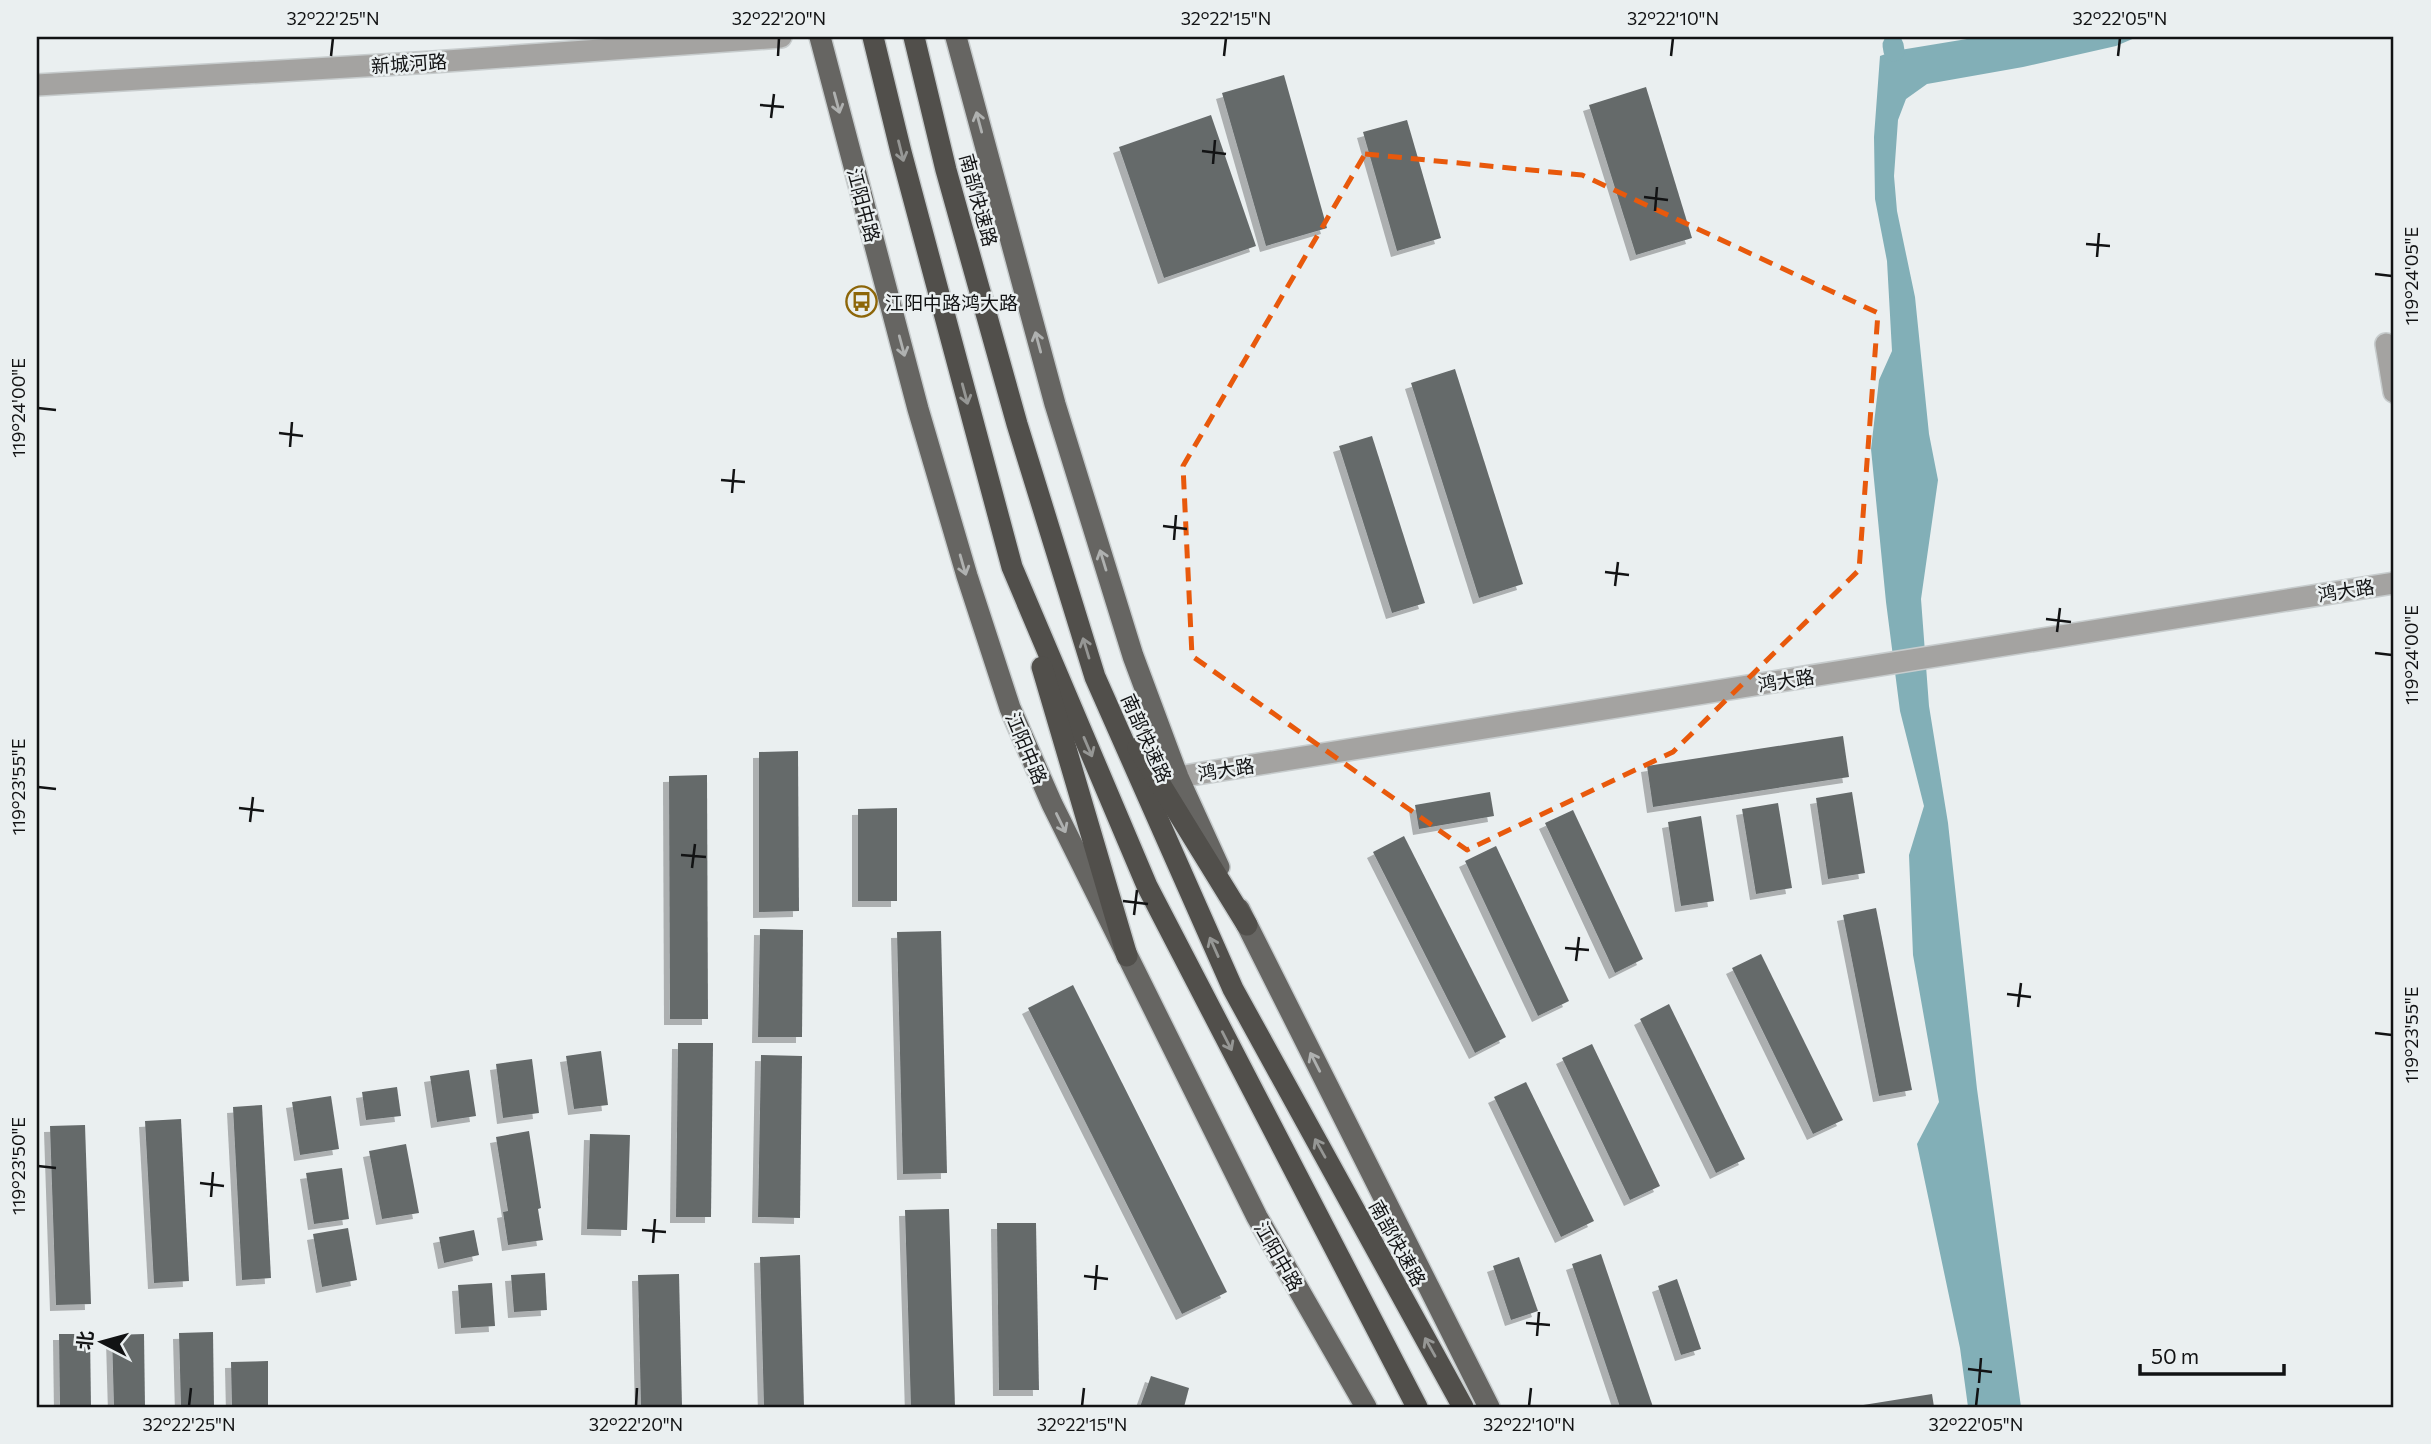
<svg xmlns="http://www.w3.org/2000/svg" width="2431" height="1444" font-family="Commissioner,'Noto Sans SC',sans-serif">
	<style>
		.water { fill: #82afb7 }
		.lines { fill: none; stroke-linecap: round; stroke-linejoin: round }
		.canal { stroke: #82afb7; stroke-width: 21 }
		.building { fill: #656a6b; filter: url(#shadow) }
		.minor-casing { stroke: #c7cccd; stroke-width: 24 }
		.major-casing { stroke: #c7cccd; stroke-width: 24 }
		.highway-casing { stroke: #c7cccd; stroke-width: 24 }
		.minor { stroke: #a4a3a1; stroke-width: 21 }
		.major { stroke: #666562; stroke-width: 21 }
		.highway { stroke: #514f4b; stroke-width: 21 }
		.oneway { stroke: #afb1b0 }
		.oneway2 { stroke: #969795 }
		.marked { fill: none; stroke: #e8590c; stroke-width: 5; stroke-dasharray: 14 9; stroke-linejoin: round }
		.ticks { fill: none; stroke: #121314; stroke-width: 2.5 }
		.labels { text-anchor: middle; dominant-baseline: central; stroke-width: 5; stroke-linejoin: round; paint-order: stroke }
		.street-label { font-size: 19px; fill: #121314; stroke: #eaeff0 }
		.poi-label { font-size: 19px; fill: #121314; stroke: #eaeff0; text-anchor: start }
		.neatline { fill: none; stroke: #121314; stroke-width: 2.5 }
		.ticks-label { font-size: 18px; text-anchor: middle; fill: #121314 }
	</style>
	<defs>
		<filter id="shadow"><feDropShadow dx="-6" dy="6" stdDeviation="0" flood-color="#0004"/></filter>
	</defs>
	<rect width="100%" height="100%" fill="#eaeff0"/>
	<polygon class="water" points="1979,37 2137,37 2116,46 2023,67 1927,84 1906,99 1898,120 1894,176 1897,211 1915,297 1929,434 1938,480 1921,599 1929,706 1948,823 1977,1089 2021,1407 1968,1407 1960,1348 1917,1144 1939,1102 1913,955 1909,855 1924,806 1900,711 1886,602 1871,449 1879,380 1892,351 1887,261 1875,199 1874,137 1880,56 1894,51"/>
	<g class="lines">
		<polyline class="canal" points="1893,45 1894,51"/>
	</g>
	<g class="building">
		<polygon points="1284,75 1327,228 1266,246 1222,93"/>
		<polygon points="1646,87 1692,238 1636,255 1589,105"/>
		<polygon points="1211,115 1256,246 1164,278 1119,147"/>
		<polygon points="1407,120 1441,238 1397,251 1363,132"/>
		<polygon points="1455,369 1523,584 1479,598 1411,383"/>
		<polygon points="1372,436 1425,603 1392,613 1339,446"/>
		<polygon points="1843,736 1849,777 1653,807 1647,766"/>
		<polygon points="798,751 799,911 759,912 759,752"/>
		<polygon points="707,775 708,1019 670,1019 669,776"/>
		<polygon points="1490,792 1494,816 1419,829 1415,805"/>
		<polygon points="1852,792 1865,873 1828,879 1816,798"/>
		<polygon points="1778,803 1792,888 1756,894 1742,809"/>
		<polygon points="897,808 897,901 858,901 858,809"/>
		<polygon points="1573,810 1643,959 1615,973 1545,823"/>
		<polygon points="1701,816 1714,901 1681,906 1668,822"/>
		<polygon points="1404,836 1506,1037 1475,1053 1373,852"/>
		<polygon points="1496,846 1569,1001 1538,1016 1465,861"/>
		<polygon points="1876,908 1912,1090 1879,1096 1843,915"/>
		<polygon points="760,929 803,930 802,1037 758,1037"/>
		<polygon points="941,931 947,1173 903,1174 897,932"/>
		<polygon points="1761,954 1843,1120 1813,1134 1732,968"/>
		<polygon points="1073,985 1227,1292 1182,1314 1028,1008"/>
		<polygon points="1669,1004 1745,1159 1716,1173 1640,1019"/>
		<polygon points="678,1043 713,1043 711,1217 676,1217"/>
		<polygon points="1592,1044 1660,1186 1630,1200 1562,1058"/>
		<polygon points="601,1051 608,1105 574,1109 566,1056"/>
		<polygon points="761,1055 802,1056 800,1218 758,1217"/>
		<polygon points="532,1059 539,1113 503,1118 496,1064"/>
		<polygon points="469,1070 476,1116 437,1122 430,1076"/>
		<polygon points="1526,1082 1594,1221 1561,1237 1494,1097"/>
		<polygon points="397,1087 401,1116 366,1120 362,1092"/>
		<polygon points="331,1096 339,1149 300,1155 292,1102"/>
		<polygon points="262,1105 271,1278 242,1280 233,1107"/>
		<polygon points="181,1119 189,1281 154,1283 145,1121"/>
		<polygon points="85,1125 91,1304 56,1305 50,1126"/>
		<polygon points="529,1131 541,1208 538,1209 543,1240 508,1245 503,1212 508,1211 496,1137"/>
		<polygon points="590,1134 630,1135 627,1230 587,1229"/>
		<polygon points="406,1144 419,1213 382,1219 369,1151"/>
		<polygon points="342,1168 349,1219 314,1224 306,1173"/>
		<polygon points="949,1209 955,1407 911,1407 905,1210"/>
		<polygon points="997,1223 1036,1223 1039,1390 999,1390"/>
		<polygon points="348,1228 357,1280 322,1287 313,1234"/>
		<polygon points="474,1230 479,1255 444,1263 439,1237"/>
		<polygon points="1601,1254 1653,1407 1620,1407 1572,1264"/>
		<polygon points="800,1255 804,1407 764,1407 760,1257"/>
		<polygon points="1519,1257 1538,1311 1511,1320 1493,1266"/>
		<polygon points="545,1273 547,1310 514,1312 511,1275"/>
		<polygon points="679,1274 682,1407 641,1407 638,1275"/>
		<polygon points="1677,1279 1701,1349 1681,1355 1658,1286"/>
		<polygon points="492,1283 495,1326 461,1328 458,1285"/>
		<polygon points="213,1332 214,1407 181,1407 179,1333"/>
		<polygon points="59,1334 90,1334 91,1407 60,1407"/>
		<polygon points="144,1334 145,1407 114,1407 112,1335"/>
		<polygon points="268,1361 268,1407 232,1407 231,1362"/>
		<polygon points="1151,1376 1189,1388 1184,1407 1140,1407"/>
		<polygon points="1932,1394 1934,1407 1857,1407 1857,1406"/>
	</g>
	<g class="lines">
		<defs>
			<g id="minor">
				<polyline points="37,85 433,62 781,37"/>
				<polyline points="2386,344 2394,392"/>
				<polyline points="1178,777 2394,583"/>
			</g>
			<g id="major">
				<polyline points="820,37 918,409 967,576 1010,708 1052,804 1257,1217 1366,1407"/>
				<polyline points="956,37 1055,404 1133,656 1178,777 1219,867"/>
				<polyline points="1239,909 1489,1407"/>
			</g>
			<g id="highway">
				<polyline points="873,37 901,152 1012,567 1147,886 1417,1407"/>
				<polyline points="914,37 946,170 1017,424 1095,677 1233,989 1463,1407"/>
				<polyline points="1042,667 1127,956"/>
				<polyline points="1138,748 1247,925"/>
			</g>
		</defs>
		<use href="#minor" class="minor-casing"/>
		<use href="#major" class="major-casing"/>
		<use href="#highway" class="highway-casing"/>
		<use href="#minor" class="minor"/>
		<use href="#major" class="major"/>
		<use href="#highway" class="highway"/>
	</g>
	<defs><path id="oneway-shaft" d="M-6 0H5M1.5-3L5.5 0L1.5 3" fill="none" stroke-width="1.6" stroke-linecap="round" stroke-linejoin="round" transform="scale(1.75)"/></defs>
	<g class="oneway">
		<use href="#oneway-shaft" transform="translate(837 103) rotate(75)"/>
		<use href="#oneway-shaft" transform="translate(979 122) rotate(-105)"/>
		<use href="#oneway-shaft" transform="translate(1038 342) rotate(-105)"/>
		<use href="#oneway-shaft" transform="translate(902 346) rotate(75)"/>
		<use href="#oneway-shaft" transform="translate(1103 560) rotate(-107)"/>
		<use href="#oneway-shaft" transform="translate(963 565) rotate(74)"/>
		<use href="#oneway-shaft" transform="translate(1061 823) rotate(64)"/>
		<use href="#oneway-shaft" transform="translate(1315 1062) rotate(-117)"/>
	</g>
	<g class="oneway2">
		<use href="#oneway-shaft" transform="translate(901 151) rotate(76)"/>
		<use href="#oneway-shaft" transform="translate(965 394) rotate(75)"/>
		<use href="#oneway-shaft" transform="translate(1086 648) rotate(-107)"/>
		<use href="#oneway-shaft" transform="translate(1088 747) rotate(67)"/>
		<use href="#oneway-shaft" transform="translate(1214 947) rotate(-114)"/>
		<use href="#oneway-shaft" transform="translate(1227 1041) rotate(63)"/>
		<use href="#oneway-shaft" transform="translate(1320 1148) rotate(-119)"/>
		<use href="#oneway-shaft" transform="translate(1430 1347) rotate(-119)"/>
	</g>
	<path class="marked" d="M1365 154 1582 175 1878 313 1859 570 1673 752 1467 850 1192 656 1183 466Z"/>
	<path class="ticks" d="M331 56 333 38M778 56 779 38M1224 56 1226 38M1671 56 1673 38M2118 56 2120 38M760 105 784 107M771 118 774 94M1202 151 1226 154M1213 164 1215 140M1644 197 1668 200M1655 211 1657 187M2086 244 2110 246M2097 257 2099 233M2375 274 2392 276M38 408 56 410M279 433 303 436M290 447 292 422M721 480 745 482M732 493 734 469M1163 526 1187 529M1174 540 1176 515M1605 572 1629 575M1615 586 1618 562M2046 619 2071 622M2057 632 2060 608M2375 653 2392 655M38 787 56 789M239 808 264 811M250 822 253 797M681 855 706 857M692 868 695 844M1123 901 1148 904M1134 915 1137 890M1565 948 1589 950M1576 961 1579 937M2007 994 2031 997M2018 1007 2021 983M2375 1033 2392 1035M38 1166 56 1168M200 1183 224 1186M211 1197 213 1172M642 1230 666 1232M653 1243 655 1219M1084 1276 1108 1279M1095 1290 1097 1265M1526 1323 1550 1325M1537 1336 1539 1312M1968 1369 1992 1372M1979 1383 1981 1358M189 1406 191 1388M636 1406 637 1388M1082 1406 1084 1388M1529 1406 1531 1388M1976 1406 1978 1388"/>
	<defs>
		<symbol id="bus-ring" viewBox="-11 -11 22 22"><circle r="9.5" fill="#eaeff0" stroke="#8d6609" stroke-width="1.5"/><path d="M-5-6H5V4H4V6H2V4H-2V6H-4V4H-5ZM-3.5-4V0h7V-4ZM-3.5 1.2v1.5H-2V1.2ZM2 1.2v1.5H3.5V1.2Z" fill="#8d6609"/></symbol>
	</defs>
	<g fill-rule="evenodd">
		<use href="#bus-ring" x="844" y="284" width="35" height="35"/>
	</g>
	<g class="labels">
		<g class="street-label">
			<text transform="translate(409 63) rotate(-4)">新城河路</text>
			<text transform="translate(979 200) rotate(75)">南部快速路</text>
			<text transform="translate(864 205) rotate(75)">江阳中路</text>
			<text transform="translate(2346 590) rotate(-9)">鸿大路</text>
			<text transform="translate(1786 680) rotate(-9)">鸿大路</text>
			<text transform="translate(1147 738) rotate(66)">南部快速路</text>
			<text transform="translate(1027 748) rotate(67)">江阳中路</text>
			<text transform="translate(1226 769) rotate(-9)">鸿大路</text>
			<text transform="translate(1398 1243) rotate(61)">南部快速路</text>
			<text transform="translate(1279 1256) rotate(60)">江阳中路</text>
		</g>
		<g class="poi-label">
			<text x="885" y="302">江阳中路鸿大路</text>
		</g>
	</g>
	<rect width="2431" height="1444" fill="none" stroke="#eaeff0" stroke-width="77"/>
	<g transform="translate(102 1342) rotate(276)" stroke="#eaeff0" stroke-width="5" paint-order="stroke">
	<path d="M0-5L12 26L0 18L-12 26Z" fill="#121314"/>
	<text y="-10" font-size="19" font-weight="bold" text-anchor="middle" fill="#121314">北</text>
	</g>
	<path d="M2140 1364v10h144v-10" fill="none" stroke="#121314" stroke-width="3.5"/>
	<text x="2151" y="1364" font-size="21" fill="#121314" stroke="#eaeff0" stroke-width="5" paint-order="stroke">50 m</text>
	<rect x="38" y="38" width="2354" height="1368" class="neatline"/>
	<g class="ticks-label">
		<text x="333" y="25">32°22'25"N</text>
		<text x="779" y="25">32°22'20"N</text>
		<text x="1226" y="25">32°22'15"N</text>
		<text x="1673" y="25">32°22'10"N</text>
		<text x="2120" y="25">32°22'05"N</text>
		<text transform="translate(2412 276) rotate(-90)" y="6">119°24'05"E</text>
		<text transform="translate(19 408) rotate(-90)" y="6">119°24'00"E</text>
		<text transform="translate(2412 655) rotate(-90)" y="6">119°24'00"E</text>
		<text transform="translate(19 787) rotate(-90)" y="6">119°23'55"E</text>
		<text transform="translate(2412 1035) rotate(-90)" y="6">119°23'55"E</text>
		<text transform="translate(19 1166) rotate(-90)" y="6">119°23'50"E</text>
		<text x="189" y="1431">32°22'25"N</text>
		<text x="636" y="1431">32°22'20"N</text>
		<text x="1082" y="1431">32°22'15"N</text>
		<text x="1529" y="1431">32°22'10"N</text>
		<text x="1976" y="1431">32°22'05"N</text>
	</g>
</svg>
